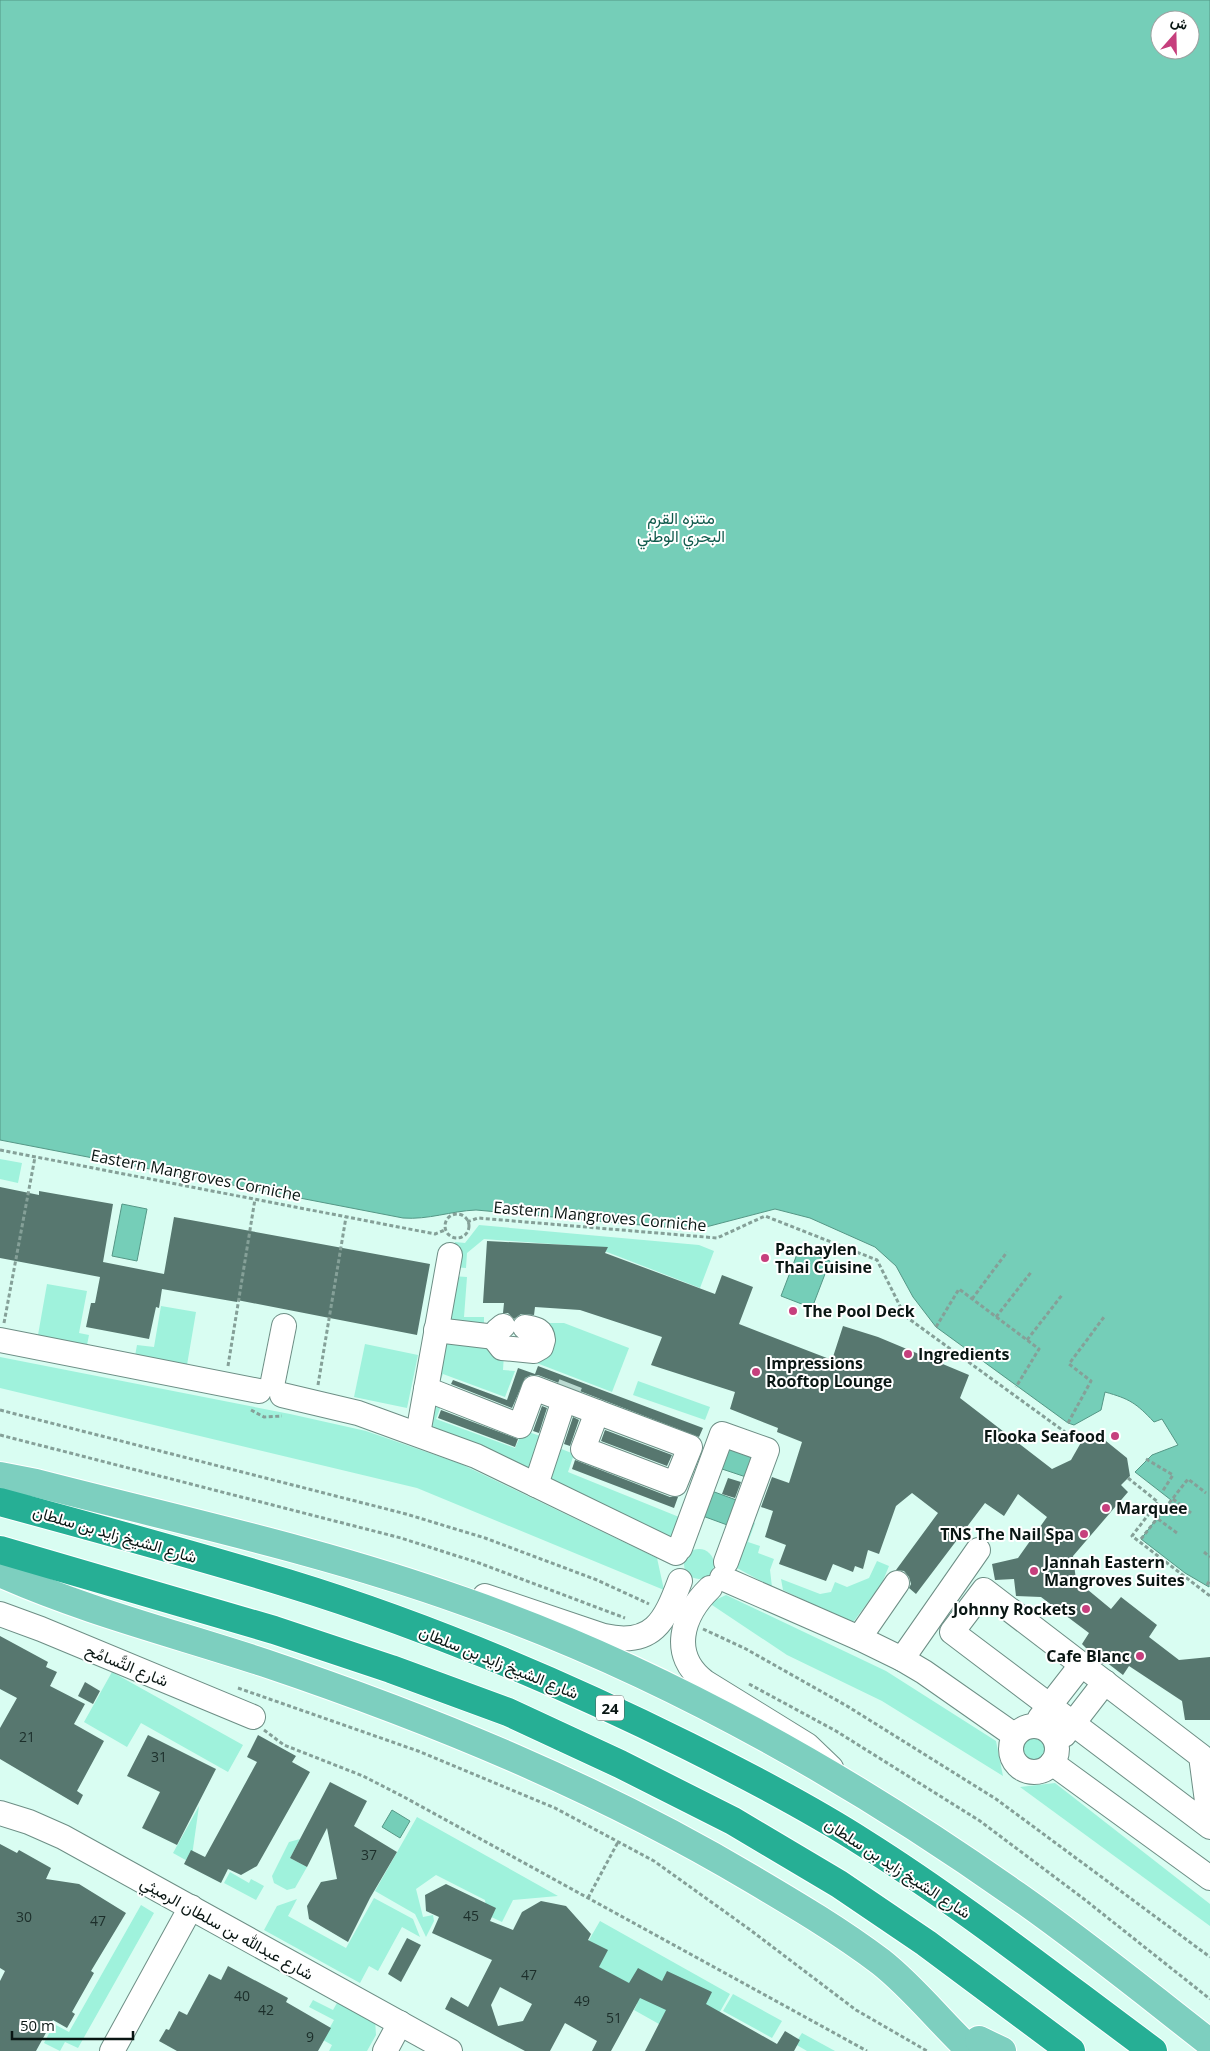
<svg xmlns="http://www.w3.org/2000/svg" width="1210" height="2051" font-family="'Open Sans',Vazirmatn,sans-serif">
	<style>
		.green { fill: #9ff2dc }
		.water { fill: #75ceb8; stroke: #559786; fill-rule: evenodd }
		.building { fill: #57776f; fill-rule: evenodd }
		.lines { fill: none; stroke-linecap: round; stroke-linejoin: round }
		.minor-tunnel { stroke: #badad1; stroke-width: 24; stroke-dasharray: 24 12; stroke-linecap: butt }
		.minor-casing { stroke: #6d8e85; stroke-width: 26 }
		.major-casing { stroke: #fff; stroke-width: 30 }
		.highway-casing { stroke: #fff; stroke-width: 30 }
		.path { stroke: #85a098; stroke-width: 3; stroke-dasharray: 4 2.5; stroke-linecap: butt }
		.minor { stroke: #fff; stroke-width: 24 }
		.major { stroke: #7dcfbf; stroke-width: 28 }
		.highway { stroke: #26af95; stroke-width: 28 }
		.poi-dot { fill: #c63f7d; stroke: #fff; stroke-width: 2 }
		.labels { text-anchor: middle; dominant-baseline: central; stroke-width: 4; stroke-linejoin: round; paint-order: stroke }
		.number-label { font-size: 14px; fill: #1c2e2a }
		.shield { fill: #fff; stroke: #535c5a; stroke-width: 1 }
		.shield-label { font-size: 15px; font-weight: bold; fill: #091613 }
		.park-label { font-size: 16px; fill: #105a4c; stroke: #fff }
		.street-label { font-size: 16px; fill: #091613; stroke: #fff }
		.poi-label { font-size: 16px; font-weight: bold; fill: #091613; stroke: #fff; text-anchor: start }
	</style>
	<rect width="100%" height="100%" fill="#d9fdf2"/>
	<g class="green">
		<polygon points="0,1159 22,1163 18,1183 0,1179"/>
		<polygon points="479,1225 699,1245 714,1251 700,1288 594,1247 484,1239 467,1253 466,1268 453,1267 455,1242 465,1243"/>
		<polygon points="452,1276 467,1277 464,1317 484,1317 484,1326 444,1327"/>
		<polygon points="47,1284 87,1291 79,1333 89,1335 87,1345 38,1335"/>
		<polygon points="161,1306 196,1312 187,1365 135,1356 137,1345 154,1347"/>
		<polygon points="540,1323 564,1323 629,1348 612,1392 534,1362"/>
		<polygon points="441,1335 489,1341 504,1354 503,1370 515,1371 505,1397 443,1374 439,1384"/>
		<polygon points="365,1344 418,1355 407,1408 354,1397"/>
		<polygon points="0,1357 290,1414 366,1431 461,1464 657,1558 664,1590 417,1488 0,1388"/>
		<polygon points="638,1381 710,1407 705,1420 633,1395"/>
		<polygon points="433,1402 441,1406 436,1419 515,1448 523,1430 543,1437 532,1466 528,1469 433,1427 428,1420"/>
		<polygon points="559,1448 574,1454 568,1472 684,1519 672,1538 549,1478"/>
		<polygon points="747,1520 755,1523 748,1542 760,1546 758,1553 774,1559 770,1570 772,1587 737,1568 735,1552"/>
		<circle cx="699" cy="1564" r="15"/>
		<polygon points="877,1561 889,1566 882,1583 854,1621 849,1622 783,1590 781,1579 820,1594 831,1592 835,1582 847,1587 869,1578"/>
		<polygon points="726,1595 886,1671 996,1741 1003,1776 882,1701 787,1655 709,1603"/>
		<polygon points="112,1672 243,1745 228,1772 141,1723 127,1747 84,1722"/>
		<circle cx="1034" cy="1749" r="13"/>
		<polygon points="1055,1783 1210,1904 1210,1926 1020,1787"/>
		<polygon points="199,1806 191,1863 173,1853"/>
		<polygon points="417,1817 558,1896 513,1900 502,1922 487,1915 485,1900 436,1875 416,1889 423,1917 433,1915 434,1921 426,1937 415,1914 375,1891"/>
		<polygon points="300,1839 290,1858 307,1867 295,1888 287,1890 274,1883 272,1876 289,1842"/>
		<polygon points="230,1872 249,1883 251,1879 264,1886 256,1900 224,1883"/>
		<polygon points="374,1898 413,1919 420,1937 402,1927 378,1971 369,1966 360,1983 264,1930 277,1906 297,1899 288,1916 346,1948"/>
		<polygon points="141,1905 154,1913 78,2048 65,2042 60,2051 44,2043 54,2024 69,2032"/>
		<polygon points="600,1921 730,1994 700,2047 634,2010 637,2004 614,1991 567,1978"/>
		<polygon points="342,1994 375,2019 376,2035 367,2051 329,2051 332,2045 323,2040 334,2020 309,2007 313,2000 333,2010"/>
		<polygon points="733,1994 782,2021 772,2038 723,2011"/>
		<polygon points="802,2033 835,2051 807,2051 795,2044"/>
	</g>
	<g class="water">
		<path d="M0 0H1210L1209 1587 1185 1573 1141 1539 1171 1500 1135 1472 1152 1455 1178 1445 1162 1419 1154 1422C1136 1403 1130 1399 1105 1392L1101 1410 1074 1425 1068 1423 936 1327 913 1297 896 1266 875 1247 810 1218 775 1209 706 1227H663L476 1210C451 1211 428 1220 403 1218L0 1140ZM1160 20H1190V50H1160Z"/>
		<polygon points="122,1204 147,1209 137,1261 112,1256"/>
		<polygon points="799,1249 830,1261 812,1308 781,1296"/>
		<polygon points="726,1441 755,1452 746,1477 716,1467"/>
		<polygon points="709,1490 739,1501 730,1526 700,1515"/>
		<polygon points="392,1810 410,1821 400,1838 382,1827"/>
	</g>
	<g class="building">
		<polygon points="0,1187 39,1195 39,1191 113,1204 103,1262 164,1274 174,1217 430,1264 417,1335 237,1300 237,1302 162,1289 159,1308 156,1307 149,1339 86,1327 91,1303 95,1303 100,1277 0,1258"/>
		<polygon points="487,1241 608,1247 605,1253 715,1294 722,1275 753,1287 739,1324 832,1360 843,1326 878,1337 969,1375 960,1398 1052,1469 1071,1460 1083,1439 1101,1437 1127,1458 1130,1476 1121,1485 1128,1492 1073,1556 1076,1580 1111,1609 1121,1597 1157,1625 1149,1637 1179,1660 1210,1657 1210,1720 1185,1720 1182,1701 1129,1666 1123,1675 1106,1662 1103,1664 1085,1650 1087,1649 1082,1644 1089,1633 1041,1597 1016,1596 1014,1579 995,1580 992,1564 1018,1558 1047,1517 1018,1494 1004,1516 985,1503 916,1594 909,1588 911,1584 909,1577 904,1571 896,1570 938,1513 912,1493 896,1506 879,1554 868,1550 863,1569 855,1566 853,1572 833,1564 826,1581 779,1564 786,1545 765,1537 773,1511 761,1507 772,1477 789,1483 802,1442 777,1432 778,1428 730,1409 735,1392 651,1365 662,1337 580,1310 535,1307 534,1315 521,1314 514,1319 508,1313 503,1313 504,1303 483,1303"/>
		<polygon points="538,1366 703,1428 699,1437 538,1375 531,1375 525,1378 512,1408 451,1384 453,1380 507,1400 518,1368 535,1374"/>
		<polygon points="542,1406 547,1408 539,1433 533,1431"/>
		<polygon points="441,1410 518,1439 515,1447 438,1418"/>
		<polygon points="573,1417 579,1420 570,1446 564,1444"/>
		<polygon points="605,1430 672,1455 667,1466 601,1441"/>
		<polygon points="575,1460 670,1497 678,1497 674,1508 572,1469"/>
		<polygon points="728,1478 741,1482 735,1498 722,1494"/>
		<polygon points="0,1636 48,1662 46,1667 57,1672 50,1686 85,1704 74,1724 104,1741 77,1791 83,1795 78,1805 0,1759 0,1728 17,1698 0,1689"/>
		<polygon points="85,1682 100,1691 93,1704 78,1696"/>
		<polygon points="148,1735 216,1769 177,1845 142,1828 160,1792 127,1776"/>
		<polygon points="258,1735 296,1756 292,1762 310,1772 257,1866 241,1875 228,1869 221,1883 184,1864 191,1850 205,1857 257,1762 247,1757"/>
		<polygon points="330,1782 367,1801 354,1826 397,1852 370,1898 348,1942 309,1919 307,1906 321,1882 337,1879 327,1828 307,1867 290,1858"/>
		<polygon points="0,1844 17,1853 19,1850 51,1868 46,1879 79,1884 126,1913 91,1971 94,1973 72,2012 75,2014 67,2028 53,2020 36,2051 0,2051 0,1981 5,1971 0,1968"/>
		<path d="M446 1884 496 1908 490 1921 513 1930 522 1912 541 1901 566 1906 591 1934 588 1940 608 1950 599 1967 629 1983 638 1968 662 1981 667 1971 712 1992 706 2004 777 2044 785 2031 800 2040 794 2051H645L666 2010 640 1998 611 2051H592L597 2041 565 2023 550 2051H525L445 2009 451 1997 468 2007 492 1960 432 1933 439 1917 426 1911 425 1895ZM500 1987 532 2004 523 2021 498 2026 491 2005Z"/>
		<polygon points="407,1938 421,1945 401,1982 388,1974"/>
		<polygon points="228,1966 288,1998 286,2002 331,2028 318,2051 177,2051 159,2041 166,2029 169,2030 179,2011 187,2015 209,1974 221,1980"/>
	</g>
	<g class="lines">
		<polyline class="minor-tunnel" points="562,1406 574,1375"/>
		<defs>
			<g id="minor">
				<path d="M503 1326 497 1331 495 1339 502 1348 534 1351 541 1347 543 1340C542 1329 535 1329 525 1327"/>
				<polyline points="436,1330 495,1337"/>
				<polyline points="0,1340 259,1391"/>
				<polyline points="273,1381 284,1326"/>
				<polyline points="426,1389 520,1426 534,1388 597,1412"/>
				<polyline points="282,1395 358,1413 476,1456 676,1553"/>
				<polygon points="597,1412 690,1447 675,1484 583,1449"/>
				<polyline points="418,1434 450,1255"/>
				<polyline points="536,1485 562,1406"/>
				<polyline points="680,1548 722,1434 767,1450 726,1562"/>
				<polyline points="722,1578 859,1638 902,1659 924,1672 1014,1735"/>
				<path d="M710 1588C682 1615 669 1655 705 1682L807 1745 831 1768"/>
				<path d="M485 1596 604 1636C653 1647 665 1621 680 1581"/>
				<polyline points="0,1614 41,1629 253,1717"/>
				<polyline points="859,1638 897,1583"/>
				<polyline points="902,1659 978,1550"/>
				<polyline points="1040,1718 1082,1664"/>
				<circle cx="1034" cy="1749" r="23"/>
				<polyline points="1064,1735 1105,1682"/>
				<polyline points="1052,1763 1210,1878"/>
				<polyline points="0,1813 29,1822 63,1837 450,2051"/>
				<polyline points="1210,1824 1201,1756 984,1590 952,1632 1210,1827"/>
				<polyline points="112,2051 191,1907"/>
				<polyline points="385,2051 400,2023"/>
			</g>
			<g id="major">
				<path d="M0 1476 36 1483C179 1520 324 1551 463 1601 661 1670 844 1774 1016 1895 1082 1941 1146 1993 1210 2043"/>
				<path d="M0 1573C85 1611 177 1634 265 1663 434 1720 599 1788 752 1879 796 1905 840 1931 881 1962 914 1988 940 2022 971 2051"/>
				<polyline points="979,2040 1002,2051"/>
			</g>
			<g id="highway">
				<path d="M0 1502C96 1528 192 1554 287 1583 425 1625 559 1682 688 1746 748 1776 808 1807 864 1843 964 1906 1058 1981 1153 2051"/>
				<polyline points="0,1550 274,1630 391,1669 508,1712 620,1764 733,1821 839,1884 926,1943 1071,2051"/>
			</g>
		</defs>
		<use href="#minor" class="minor-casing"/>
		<use href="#major" class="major-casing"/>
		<use href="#highway" class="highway-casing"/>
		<g class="path">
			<polyline points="0,1150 435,1234 445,1230"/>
			<circle cx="457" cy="1226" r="12"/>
			<polyline points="467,1222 478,1218 717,1238 765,1216 877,1260 905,1316 1065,1432"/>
			<polyline points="972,1299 1007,1252"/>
			<polyline points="996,1317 1032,1271"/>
			<polyline points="4,1323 35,1157"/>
			<polyline points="936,1327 959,1289 1039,1349 1016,1387"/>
			<polyline points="1027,1340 1062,1295"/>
			<polyline points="228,1366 255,1199"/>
			<polyline points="318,1385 346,1217"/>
			<polyline points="0,1410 406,1514 485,1538 597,1580 649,1604"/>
			<polyline points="251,1410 264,1417 282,1416"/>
			<polyline points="1068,1423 1091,1381 1069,1364 1104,1317"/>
			<polyline points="0,1435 401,1538 479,1563 625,1618"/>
			<polyline points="1146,1459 1173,1475 1162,1492"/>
			<polyline points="1128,1478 1158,1502 1132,1536 1210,1596"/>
			<polyline points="1173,1499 1191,1513"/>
			<polyline points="1158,1519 1177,1533"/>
			<polyline points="1141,1539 1188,1479 1206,1493"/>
			<polyline points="1204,1552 1210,1557"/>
			<polyline points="1207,1585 1210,1580"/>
			<polyline points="703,1629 746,1649 847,1706 996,1799 1210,1957"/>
			<polyline points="749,1684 836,1731 980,1821 1084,1899 1210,1999"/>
			<polyline points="238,1688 418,1751 555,1808 654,1861 749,1929 856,2010 927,2051"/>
			<polyline points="264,1730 284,1745 363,1776 404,1797 867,2051"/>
			<polyline points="588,1898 618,1842"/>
		</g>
		<use href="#minor" class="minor"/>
		<use href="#major" class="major"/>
		<use href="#highway" class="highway"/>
	</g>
	<g class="poi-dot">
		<circle cx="765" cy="1258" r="5"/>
		<circle cx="793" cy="1311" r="5"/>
		<circle cx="908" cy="1354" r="5"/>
		<circle cx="756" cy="1372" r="5"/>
		<circle cx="1115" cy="1436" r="5"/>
		<circle cx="1106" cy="1508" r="5"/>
		<circle cx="1084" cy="1534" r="5"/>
		<circle cx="1034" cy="1571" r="5"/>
		<circle cx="1086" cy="1609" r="5"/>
		<circle cx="1140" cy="1656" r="5"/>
	</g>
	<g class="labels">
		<g class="number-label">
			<text x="27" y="1736">21</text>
			<text x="159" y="1756">31</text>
			<text x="369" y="1854">37</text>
			<text x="471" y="1915">45</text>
			<text x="24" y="1916">30</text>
			<text x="98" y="1920">47</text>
			<text x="529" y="1974">47</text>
			<text x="242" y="1995">40</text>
			<text x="582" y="2000">49</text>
			<text x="266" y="2009">42</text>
			<text x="614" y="2017">51</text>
			<text x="310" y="2036">9</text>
		</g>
		<rect class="shield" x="596" y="1695.5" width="28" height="25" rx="4"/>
		<g class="shield-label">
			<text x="610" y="1708">24</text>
		</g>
		<g class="park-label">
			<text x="681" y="518">متنزه القرم<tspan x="681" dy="18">البحري الوطني</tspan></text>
		</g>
		<g class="street-label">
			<text transform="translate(196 1175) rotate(11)">Eastern Mangroves Corniche</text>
			<text transform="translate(600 1216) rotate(5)">Eastern Mangroves Corniche</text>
			<text transform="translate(115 1534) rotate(16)">شارع الشيخ زايد بن سلطان</text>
			<text transform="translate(499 1662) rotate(22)">شارع الشيخ زايد بن سلطان</text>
			<text transform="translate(127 1665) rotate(22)">شارع التَّسامُح</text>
			<text transform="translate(898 1868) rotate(33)">شارع الشيخ زايد بن سلطان</text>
			<text transform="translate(227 1928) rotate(29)">شارع عبدالله بن سلطان الرميثي</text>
		</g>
		<g class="poi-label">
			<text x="775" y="1249">Pachaylen<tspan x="775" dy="18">Thai Cuisine</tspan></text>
			<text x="803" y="1311">The Pool Deck</text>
			<text x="918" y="1354">Ingredients</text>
			<text x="766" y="1363">Impressions<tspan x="766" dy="18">Rooftop Lounge</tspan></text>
			<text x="1105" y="1436" text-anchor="end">Flooka Seafood</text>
			<text x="1116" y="1508">Marquee</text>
			<text x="1074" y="1534" text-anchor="end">TNS The Nail Spa</text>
			<text x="1044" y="1562">Jannah Eastern<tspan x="1044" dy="18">Mangroves Suites</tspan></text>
			<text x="1076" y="1609" text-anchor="end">Johnny Rockets</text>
			<text x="1130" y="1656" text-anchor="end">Cafe Blanc</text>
		</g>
	</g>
	<g transform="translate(1175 35) rotate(20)"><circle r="24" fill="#ffffff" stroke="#9da2a1"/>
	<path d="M0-4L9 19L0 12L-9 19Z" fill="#c63f7d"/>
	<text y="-8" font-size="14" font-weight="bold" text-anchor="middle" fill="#091613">ش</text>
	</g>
	<path d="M12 2031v8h121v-8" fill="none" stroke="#091613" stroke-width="2.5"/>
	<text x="20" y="2031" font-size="15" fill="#091613" stroke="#ffffff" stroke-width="4" paint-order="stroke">50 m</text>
</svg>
